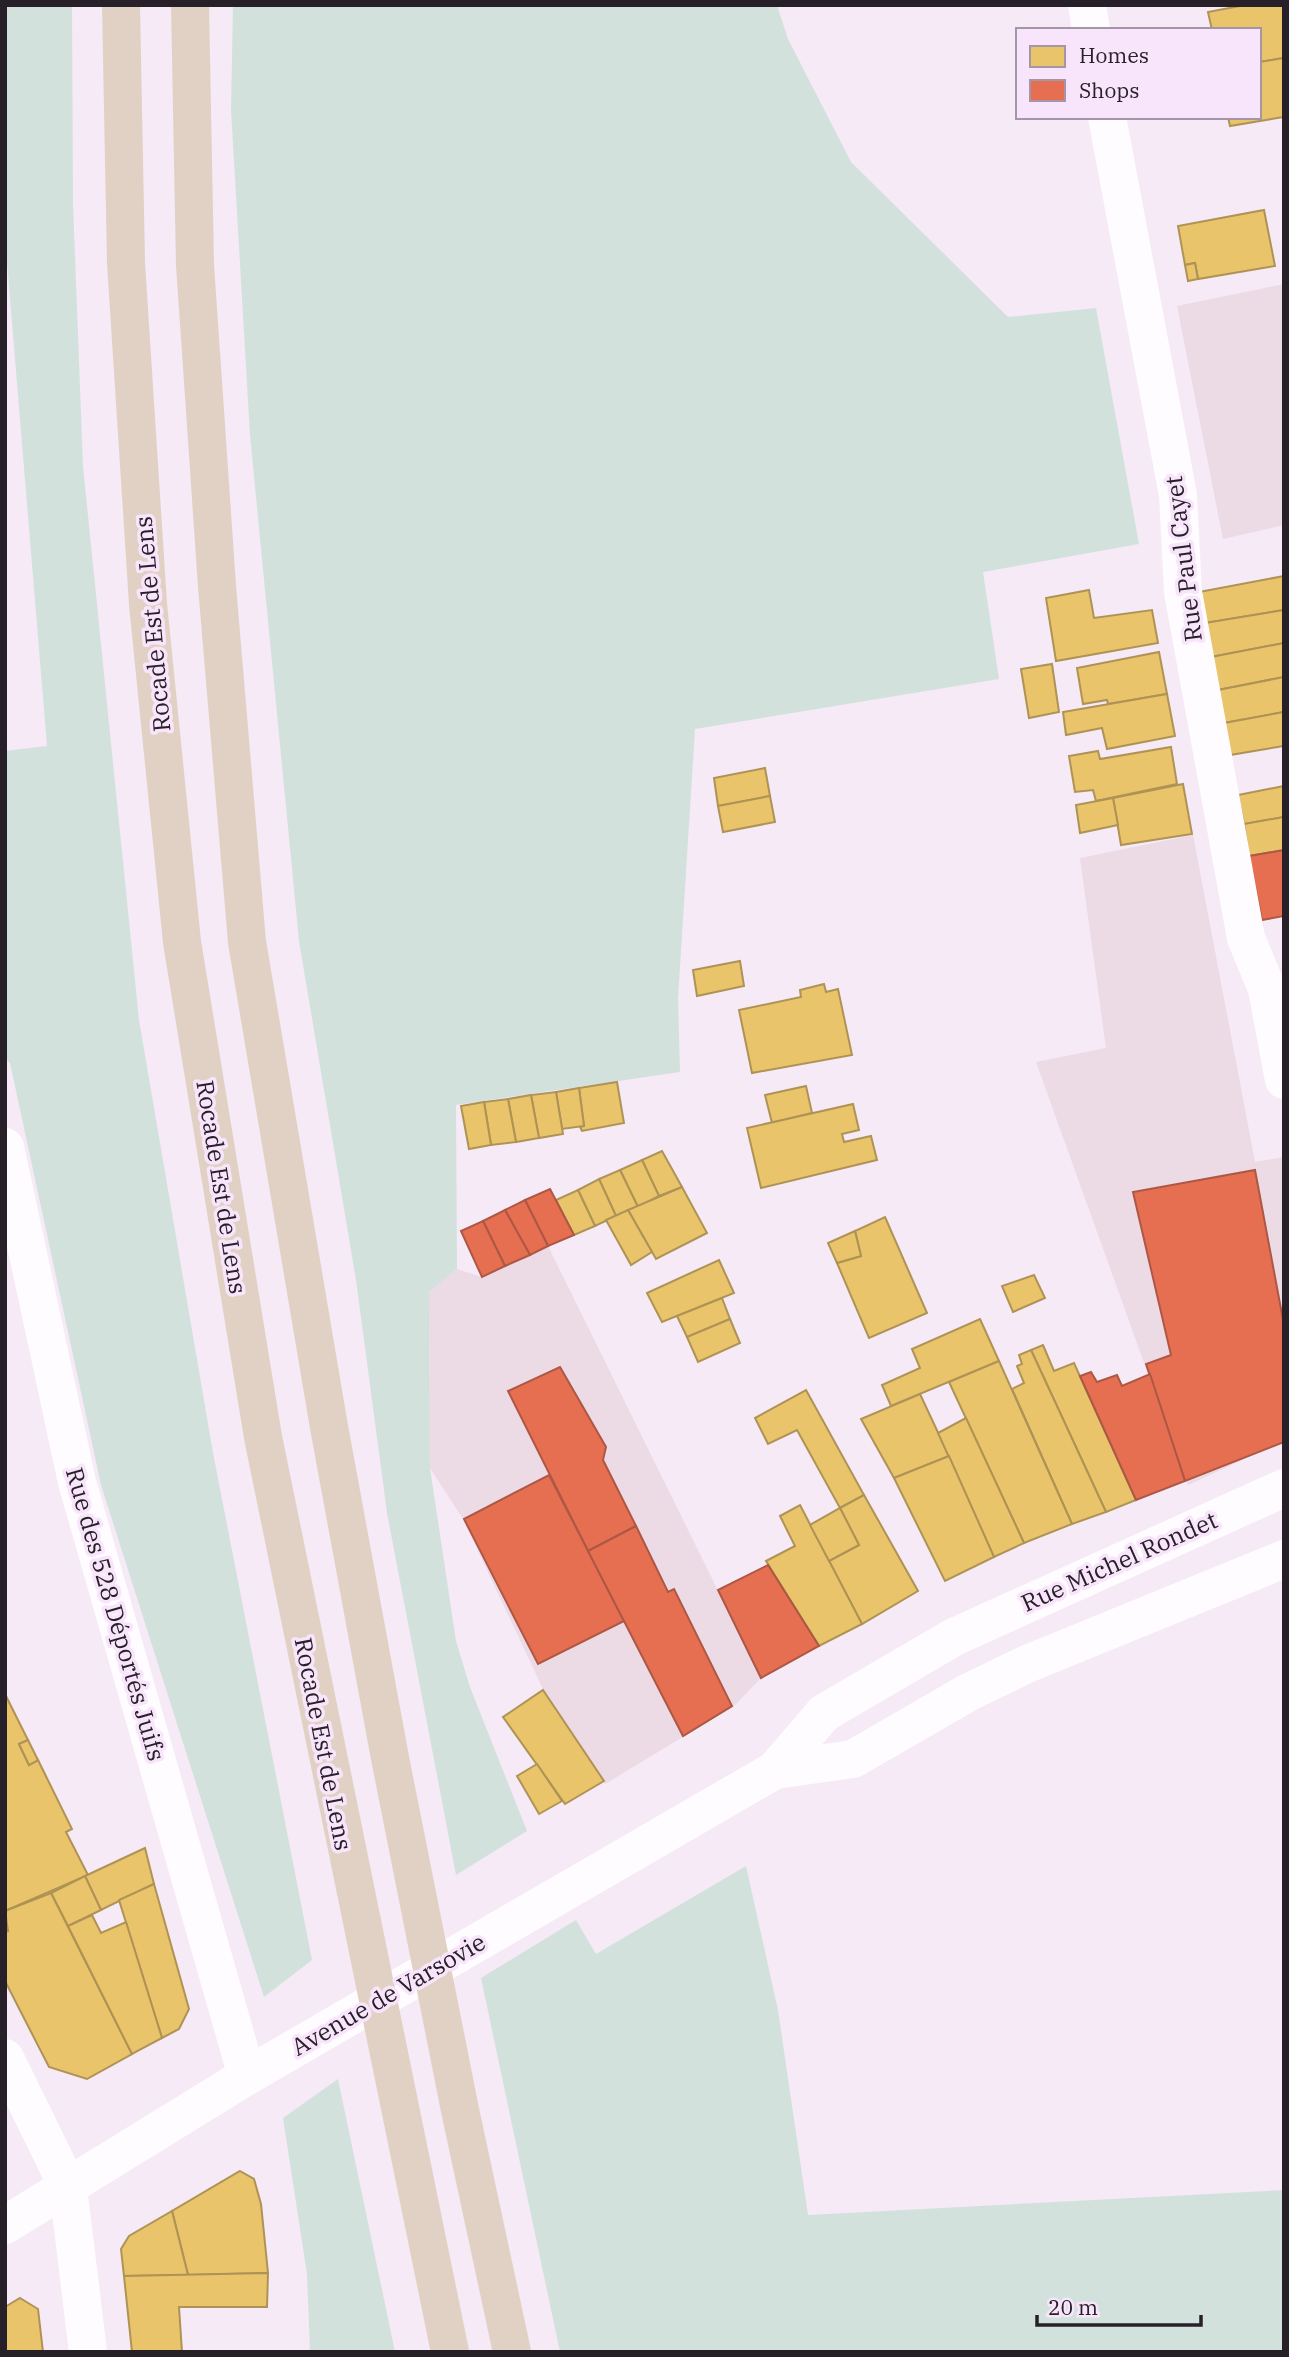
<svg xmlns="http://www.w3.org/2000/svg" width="1289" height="2357" font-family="'IBM Plex Serif',serif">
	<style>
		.commercial { fill: #ecdae5 }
		.green { fill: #d3e1dd }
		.homes { fill: #e9c46a; stroke: #af9356; stroke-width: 2 }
		.shops { fill: #e76f51; stroke: #ad5745; stroke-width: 2 }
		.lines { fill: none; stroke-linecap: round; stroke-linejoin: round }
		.minor { stroke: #fefcfe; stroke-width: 38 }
		.tertiary { stroke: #fefcfe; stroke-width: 38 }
		.secondary { stroke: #fefcfe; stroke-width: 38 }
		.motorway { stroke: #e1d1c4; stroke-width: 38 }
		.labels { text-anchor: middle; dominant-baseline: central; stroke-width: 7; stroke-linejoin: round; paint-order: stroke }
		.street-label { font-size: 24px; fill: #272028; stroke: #f9e5fb }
	</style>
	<rect width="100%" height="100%" fill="#f5eaf6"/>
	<g class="commercial">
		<polygon points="1284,284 1284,525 1223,539 1177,306"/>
		<polygon points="1193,835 1255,1162 1284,1157 1284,1441 1188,1485 1036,1062 1106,1048 1080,858"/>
		<polygon points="548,1246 761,1678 734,1706 605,1784 543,1689 463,1519 430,1468 429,1292 457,1269 482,1277"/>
	</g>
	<g class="green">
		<polygon points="5,5 72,5 73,204 83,466 139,1020 213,1453 312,1960 264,1997 101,1485 10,1063 5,1058 5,751 47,746 5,238"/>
		<polygon points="233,5 777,5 788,39 851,162 1008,317 1096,308 1139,544 983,572 999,679 695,729 678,999 680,1072 456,1105 457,1269 429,1292 430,1468 456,1641 470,1687 527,1831 456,1875 387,1513 356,1280 299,941 250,435 231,110"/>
		<polygon points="746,1866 778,2010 808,2215 1284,2190 1284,2352 560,2352 481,1978 576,1920 596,1954"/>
		<polygon points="338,2079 395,2352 310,2352 307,2274 283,2118"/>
	</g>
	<g class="homes">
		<polygon points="1245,5 1284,5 1284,58 1259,62 1259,30 1212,30 1208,12"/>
		<polygon points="1284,58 1284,117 1230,126 1228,117 1259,117 1259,62"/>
		<polygon points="1264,210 1275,266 1198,279 1195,263 1185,265 1178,226"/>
		<polygon points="1195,263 1198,279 1188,281 1185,265"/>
		<polygon points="1284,576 1284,610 1205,623 1199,592"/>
		<polygon points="1089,590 1094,618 1152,610 1158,643 1056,661 1046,598"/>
		<polygon points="1284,610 1284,643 1211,657 1205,623"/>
		<polygon points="1284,643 1284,677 1218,690 1211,657"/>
		<polygon points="1159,652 1167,694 1108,704 1107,700 1083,704 1077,668"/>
		<polygon points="1052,664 1059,712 1029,718 1021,669"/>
		<polygon points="1284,677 1284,712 1224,723 1218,690"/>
		<polygon points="1167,694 1175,736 1107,749 1102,728 1066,735 1063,712"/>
		<polygon points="1284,712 1284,746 1230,755 1224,723"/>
		<polygon points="1171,747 1177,784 1096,801 1093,790 1075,792 1069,756 1098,751 1100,759"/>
		<polygon points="765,768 770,796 718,806 714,778"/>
		<polygon points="1183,784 1192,834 1121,845 1113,798"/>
		<polygon points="1284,786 1284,817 1244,824 1238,795"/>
		<polygon points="770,796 775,822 723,832 718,806"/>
		<polygon points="1113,798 1118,825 1080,833 1076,805"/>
		<polygon points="1284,817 1284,850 1249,856 1244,824"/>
		<polygon points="740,961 744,986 697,996 693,970"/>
		<polygon points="824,984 826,992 838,989 852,1055 752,1073 739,1010 801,997 800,990"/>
		<polygon points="617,1082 624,1123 582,1131 580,1127 584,1126 579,1088"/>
		<polygon points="806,1086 812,1113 772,1123 765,1095"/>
		<polygon points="579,1088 584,1126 562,1129 556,1092"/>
		<polygon points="556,1092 563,1134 539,1138 531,1095"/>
		<polygon points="531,1095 539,1138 516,1142 508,1099"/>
		<polygon points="508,1099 516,1142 491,1145 484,1102"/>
		<polygon points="484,1102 491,1145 469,1149 461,1106"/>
		<polygon points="853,1104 859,1130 842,1134 844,1142 871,1136 877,1160 761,1188 747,1128"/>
		<polygon points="662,1151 682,1187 659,1196 642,1160"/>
		<polygon points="642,1160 659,1196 638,1207 620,1170"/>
		<polygon points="620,1170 638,1207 616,1216 599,1179"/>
		<polygon points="599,1179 616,1216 595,1226 578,1190"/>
		<polygon points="682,1187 707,1233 656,1259 628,1210"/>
		<polygon points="578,1190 595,1226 574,1235 556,1200"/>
		<polygon points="628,1210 652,1252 631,1265 606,1220"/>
		<polygon points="885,1217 927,1313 869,1338 837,1263 861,1256 855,1231"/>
		<polygon points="855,1231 861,1256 837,1263 828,1243"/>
		<polygon points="719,1260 734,1293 662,1322 647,1293"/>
		<polygon points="1034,1275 1045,1298 1013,1312 1002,1286"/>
		<polygon points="722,1298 730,1319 687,1337 677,1316"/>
		<polygon points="730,1319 740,1343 698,1362 687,1337"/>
		<polygon points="980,1319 999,1361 891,1406 882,1385 920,1368 912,1349"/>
		<polygon points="1043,1345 1054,1371 1074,1363 1136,1500 1106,1512 1031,1350"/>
		<polygon points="1031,1350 1106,1512 1072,1524 1012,1389 1024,1383 1017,1366 1022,1364 1019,1355"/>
		<polygon points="999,1361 1072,1524 1024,1543 949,1382"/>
		<polygon points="806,1390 864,1495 840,1508 797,1430 768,1444 755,1418"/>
		<polygon points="920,1394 949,1456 894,1478 861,1419"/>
		<polygon points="966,1418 1024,1543 994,1557 938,1433"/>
		<polygon points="949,1456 994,1557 945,1581 894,1478"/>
		<polygon points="864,1495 918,1591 862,1624 829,1561 859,1545 840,1508"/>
		<polygon points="800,1505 862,1624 819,1646 766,1561 795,1546 780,1516"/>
		<polygon points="840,1508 859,1545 829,1561 810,1525"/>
		<polygon points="543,1690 604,1781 565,1804 503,1717"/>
		<polygon points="5,1694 28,1740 19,1744 29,1765 38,1760 72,1829 66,1832 88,1875 5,1911"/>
		<polygon points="28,1740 38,1760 29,1765 19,1744"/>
		<polygon points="537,1764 562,1801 539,1814 517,1776"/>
		<polygon points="145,1848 154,1884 101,1910 85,1876"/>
		<polygon points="85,1876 101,1910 68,1926 51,1893"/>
		<polygon points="154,1884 189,2009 179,2029 162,2038 119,1900"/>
		<polygon points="51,1893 132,2054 87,2079 49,2067 5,1981 5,1932 8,1931 5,1911"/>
		<polygon points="92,1915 101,1933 126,1922 162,2038 132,2054 68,1926"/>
		<polygon points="240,2171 254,2179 261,2204 268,2273 188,2275 172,2211"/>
		<polygon points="172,2211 188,2275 124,2276 121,2249 129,2236"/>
		<polygon points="268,2273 267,2307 179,2307 182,2352 132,2352 124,2276"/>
		<polygon points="20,2298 38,2309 43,2352 5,2352 5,2307"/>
	</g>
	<g class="shops">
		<polygon points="1284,850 1284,916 1262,920 1249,856"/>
		<polygon points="1255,1170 1284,1325 1284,1442 1185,1481 1146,1364 1171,1355 1133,1192"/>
		<polygon points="550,1189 574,1235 548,1246 525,1200"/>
		<polygon points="525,1200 548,1246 530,1255 505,1210"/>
		<polygon points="505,1210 530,1255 505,1266 483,1221"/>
		<polygon points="483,1221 505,1266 482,1277 461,1231"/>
		<polygon points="560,1367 606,1447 603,1460 636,1526 588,1551 508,1391"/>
		<polygon points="1091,1372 1097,1382 1117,1375 1122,1386 1150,1374 1185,1481 1136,1500 1080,1376"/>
		<polygon points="549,1475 624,1621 538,1664 464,1519"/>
		<polygon points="636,1526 668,1592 674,1589 732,1706 683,1736 588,1551"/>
		<polygon points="768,1565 819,1646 761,1678 718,1590"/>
	</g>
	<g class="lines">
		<g class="minor">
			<polyline points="1087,5 1091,30"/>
			<polyline points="1107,117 1178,495 1183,592 1246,938 1267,989 1284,1080"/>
			<polyline points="5,1147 77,1482 247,2076"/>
			<polyline points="68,2187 88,2352"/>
		</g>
		<polyline class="tertiary" points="5,2058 68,2187"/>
		<g class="secondary">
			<polyline points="775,1770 853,1759 969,1692 1027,1664 1284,1559"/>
			<polyline points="5,2225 247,2076 775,1770 824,1713 954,1637 1284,1488"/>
		</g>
		<g class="motorway">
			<polyline points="121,5 126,263 148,604 182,942 263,1437 450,2352"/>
			<polyline points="190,5 195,265 217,586 247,942 329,1427 390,1758 460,2110 512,2352"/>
		</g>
	</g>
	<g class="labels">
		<g class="street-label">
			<text transform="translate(1183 559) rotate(-97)">Rue Paul Cayet</text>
			<text transform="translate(152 624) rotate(-95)">Rocade Est de Lens</text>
			<text transform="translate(222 1187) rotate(81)">Rocade Est de Lens</text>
			<text transform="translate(1119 1561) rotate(-24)">Rue Michel Rondet</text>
			<text transform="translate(116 1614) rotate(74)">Rue des 528 Déportés Juifs</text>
			<text transform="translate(324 1744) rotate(79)">Rocade Est de Lens</text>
			<text transform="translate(388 1994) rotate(-30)">Avenue de Varsovie</text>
		</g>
	</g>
	<rect width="1289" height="2357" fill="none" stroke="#272028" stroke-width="14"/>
	<rect x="1016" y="28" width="245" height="91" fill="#f9e5fb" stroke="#a596a7" stroke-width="2"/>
	<rect x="1030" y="46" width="35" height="21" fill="#e9c46a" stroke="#a596a7" stroke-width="2"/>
	<text x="1079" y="63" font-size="21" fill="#272028">Homes</text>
	<rect x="1030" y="80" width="35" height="21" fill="#e76f51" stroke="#a596a7" stroke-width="2"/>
	<text x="1079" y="98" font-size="21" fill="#272028">Shops</text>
	<path d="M1037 2315v10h164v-10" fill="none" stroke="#272028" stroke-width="3.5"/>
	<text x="1048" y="2315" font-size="21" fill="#272028" stroke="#f9e5fb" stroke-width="5" paint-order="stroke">20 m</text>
</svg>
